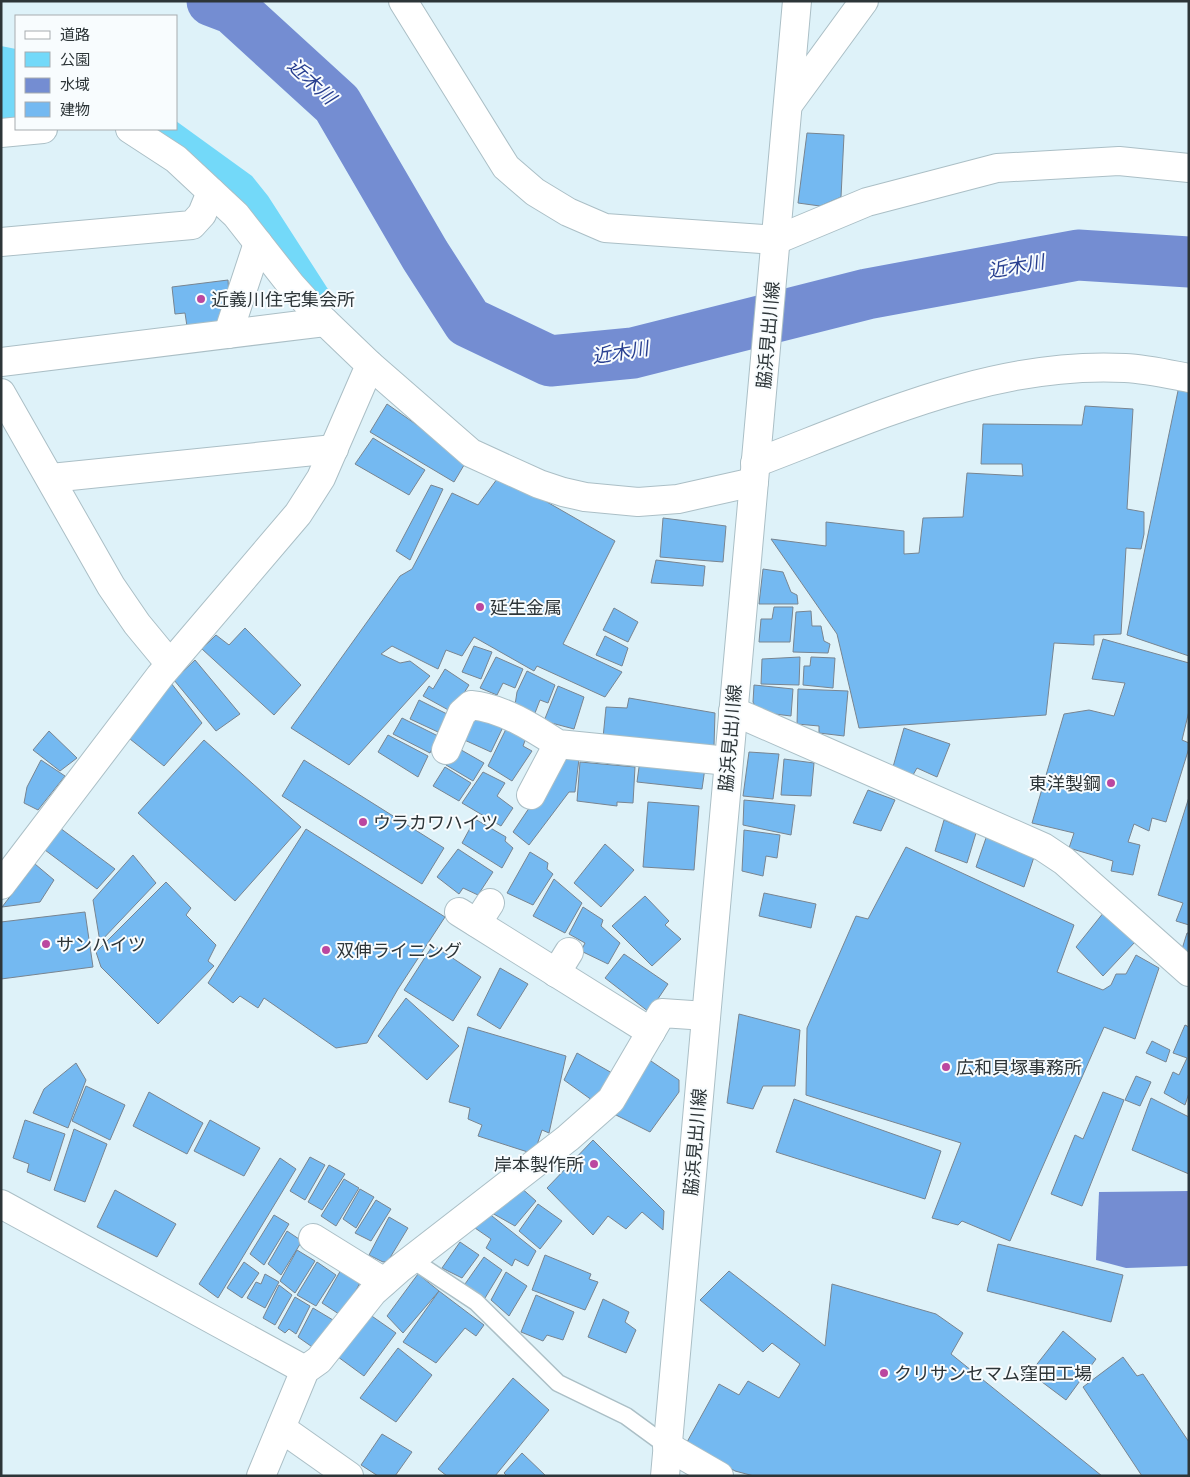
<svg xmlns="http://www.w3.org/2000/svg" width="1190" height="1477" font-family="'IBM Plex Sans','Noto Sans JP',sans-serif">
	<style>
		.green { fill: #73d9f9 }
		.water { fill: #748dd2 }
		.lines { fill: none; stroke-linecap: round; stroke-linejoin: round }
		.river { stroke: #748dd2; stroke-width: 51 }
		.building { fill: #74b9f1; stroke: #788591 }
		.lane-casing { stroke: #abbfc6; stroke-width: 19 }
		.street-casing { stroke: #abbfc6; stroke-width: 30 }
		.secondary-casing { stroke: #abbfc6; stroke-width: 30 }
		.lane { stroke: #fff; stroke-width: 16 }
		.street { stroke: #fff; stroke-width: 28 }
		.secondary { stroke: #fff; stroke-width: 28 }
		.poi-dot { fill: #bb47a0; stroke: #f8fcfe; stroke-width: 2 }
		.labels { text-anchor: middle; dominant-baseline: central; stroke-width: 4; stroke-linejoin: round; paint-order: stroke }
		.poi-label { font-size: 18px; fill: #2d3538; stroke: #f8fcfe; text-anchor: start }
		.street-label { font-size: 18px; fill: #2d3538; stroke: #f8fcfe }
		.water-label { font-size: 19px; font-style: italic; fill: #283f90; stroke: #f8fcfe }
	</style>
	<rect width="100%" height="100%" fill="#def2f9"/>
	<g class="green">
		<polygon points="1,46 16,49 16,123 1,125"/>
		<polygon points="176,121 252,176 268,196 335,300 327,317 145,129 176,129"/>
	</g>
	<polygon class="water" points="1189,1191 1189,1266 1126,1268 1096,1260 1099,1192"/>
	<g class="lines">
		<polyline class="river" points="212,1 233,9 337,104 425,255 468,322 550,361 633,353 867,294 1078,255 1189,262"/>
	</g>
	<g class="building">
		<polygon points="807,133 844,135 841,197 820,206 798,203"/>
		<polygon points="228,280 230,311 223,329 188,333 185,313 175,314 172,287"/>
		<polygon points="1179,386 1189,388 1189,656 1127,635"/>
		<polygon points="387,404 467,460 454,482 370,432"/>
		<polygon points="1085,406 1133,409 1127,509 1144,512 1144,534 1141,549 1126,548 1121,634 1094,635 1094,645 1054,643 1046,715 859,728 837,634 771,539 826,546 826,522 904,531 904,554 919,553 923,518 963,517 967,473 1023,476 1022,464 981,464 983,424 1082,425"/>
		<polygon points="373,438 425,470 409,495 355,464"/>
		<polygon points="500,475 615,541 563,644 622,672 605,697 537,666 534,671 474,637 462,656 446,650 438,669 392,646 381,654 400,663 410,661 430,676 349,765 291,728 400,576 412,569 452,493 478,505"/>
		<polygon points="431,485 443,489 410,560 396,551"/>
		<polygon points="663,518 726,526 723,562 660,557"/>
		<polygon points="656,560 705,566 703,586 651,583"/>
		<polygon points="763,569 783,572 791,592 797,595 798,604 759,604"/>
		<polygon points="774,607 793,607 790,642 759,642 761,619 772,619"/>
		<polygon points="614,608 638,622 628,642 603,630"/>
		<polygon points="811,611 812,626 821,626 824,641 830,644 828,653 793,652 796,612"/>
		<polygon points="245,628 301,685 274,715 202,649 216,635 229,645"/>
		<polygon points="605,636 628,648 622,666 596,655"/>
		<polygon points="1103,639 1189,663 1189,711 1182,740 1189,743 1189,748 1166,822 1152,818 1149,831 1134,824 1128,842 1140,845 1133,875 1111,871 1113,861 1069,848 1074,833 1032,823 1064,714 1089,710 1114,716 1125,683 1092,679"/>
		<polygon points="474,646 492,652 481,679 462,672"/>
		<polygon points="496,657 523,669 515,688 503,683 497,695 480,688"/>
		<polygon points="800,657 799,685 761,684 762,659"/>
		<polygon points="811,657 835,658 833,688 803,685 804,666 810,666"/>
		<polygon points="195,660 240,714 216,731 174,680"/>
		<polygon points="445,669 469,685 452,712 423,696 429,686 433,689"/>
		<polygon points="527,671 555,685 548,703 540,700 535,713 515,705 517,692"/>
		<polygon points="171,683 202,723 164,766 130,739"/>
		<polygon points="754,685 793,689 791,716 758,712 753,702"/>
		<polygon points="558,686 584,697 574,729 544,721"/>
		<polygon points="798,689 848,691 844,736 819,733 819,726 797,724"/>
		<polygon points="629,698 715,713 714,746 603,738 606,707 627,708"/>
		<polygon points="419,700 447,714 438,732 410,719"/>
		<polygon points="473,713 504,725 491,752 460,738"/>
		<polygon points="402,718 438,736 430,753 393,734"/>
		<polygon points="904,728 950,744 937,777 917,768 913,775 893,767"/>
		<polygon points="506,729 526,738 523,746 532,751 512,781 488,766"/>
		<polygon points="49,731 77,758 60,771 33,750"/>
		<polygon points="388,735 428,756 418,777 378,752"/>
		<polygon points="204,740 301,827 235,901 138,813"/>
		<polygon points="456,747 484,763 473,781 446,765"/>
		<polygon points="749,752 779,754 773,799 743,796"/>
		<polygon points="564,756 579,759 575,792 569,792 529,845 513,832"/>
		<polygon points="784,759 814,763 811,796 781,795"/>
		<polygon points="41,760 65,776 38,810 24,803 27,787"/>
		<polygon points="304,760 444,848 422,884 282,796"/>
		<polygon points="640,760 705,768 702,789 637,782"/>
		<polygon points="580,762 635,767 633,803 617,802 617,806 577,801"/>
		<polygon points="445,767 471,783 459,801 433,786"/>
		<polygon points="483,772 505,783 497,796 513,808 501,826 462,803"/>
		<polygon points="868,790 895,800 881,831 853,823"/>
		<polygon points="1189,797 1189,925 1176,921 1183,903 1158,895"/>
		<polygon points="744,800 795,805 791,835 743,825"/>
		<polygon points="648,802 699,806 694,870 643,867"/>
		<polygon points="475,819 506,837 505,841 513,848 502,868 462,843"/>
		<polygon points="944,820 976,833 967,863 935,851"/>
		<polygon points="60,828 115,869 97,889 45,850"/>
		<polygon points="306,829 445,917 398,989 367,1043 336,1048 264,998 258,1008 240,996 233,1003 208,983"/>
		<polygon points="744,830 780,835 777,858 766,856 763,876 742,871"/>
		<polygon points="987,835 1034,857 1024,887 976,867"/>
		<polygon points="605,844 634,870 601,907 574,883"/>
		<polygon points="906,847 1074,925 1057,972 1103,990 1111,985 1116,974 1126,974 1136,955 1159,968 1135,1039 1104,1027 1010,1241 962,1221 958,1225 932,1218 961,1143 806,1095 807,1028 856,916 868,919"/>
		<polygon points="458,849 493,872 478,895 463,888 459,894 437,877"/>
		<polygon points="530,852 548,863 547,869 553,874 533,905 507,893"/>
		<polygon points="133,855 156,883 100,942 93,900"/>
		<polygon points="35,864 54,880 40,902 2,907"/>
		<polygon points="554,879 582,903 565,933 533,916"/>
		<polygon points="166,882 191,908 186,915 216,945 208,961 214,966 158,1024 101,967 96,952"/>
		<polygon points="764,893 816,904 811,928 759,916"/>
		<polygon points="645,896 669,921 665,925 681,939 652,966 612,926"/>
		<polygon points="583,907 603,920 601,926 620,943 608,964 581,951 585,943 569,934"/>
		<polygon points="85,912 93,967 1,979 1,922"/>
		<polygon points="1104,912 1135,942 1103,976 1076,947"/>
		<polygon points="1187,933 1189,933 1189,955 1182,949"/>
		<polygon points="433,945 481,977 453,1021 404,990"/>
		<polygon points="624,954 668,984 649,1012 605,978"/>
		<polygon points="500,968 528,984 500,1029 477,1015"/>
		<polygon points="406,998 459,1046 427,1080 378,1036"/>
		<polygon points="739,1014 800,1030 795,1086 763,1086 753,1109 727,1103"/>
		<polygon points="1185,1025 1189,1027 1189,1093 1185,1105 1164,1093 1173,1072 1179,1075 1187,1058 1173,1053"/>
		<polygon points="468,1027 566,1056 549,1133 542,1130 534,1154 478,1136 482,1125 468,1119 470,1108 449,1102"/>
		<polygon points="1152,1041 1170,1050 1166,1062 1146,1053"/>
		<polygon points="577,1053 612,1073 596,1103 564,1080"/>
		<polygon points="645,1057 679,1080 679,1092 650,1132 614,1114"/>
		<polygon points="76,1063 86,1080 68,1128 33,1113 44,1089"/>
		<polygon points="1136,1076 1151,1082 1140,1106 1125,1100"/>
		<polygon points="86,1086 125,1105 110,1140 72,1121"/>
		<polygon points="149,1092 203,1123 187,1154 133,1126"/>
		<polygon points="1103,1092 1124,1100 1082,1206 1051,1194 1075,1135 1083,1139"/>
		<polygon points="1151,1098 1189,1117 1189,1174 1132,1150"/>
		<polygon points="794,1099 941,1151 925,1199 776,1152"/>
		<polygon points="25,1120 65,1134 50,1181 27,1172 29,1164 13,1158"/>
		<polygon points="210,1120 260,1148 244,1176 194,1151"/>
		<polygon points="74,1129 107,1144 85,1202 54,1190"/>
		<polygon points="593,1140 664,1211 663,1230 642,1212 626,1229 608,1216 593,1235 547,1188"/>
		<polygon points="310,1157 325,1165 305,1200 290,1191"/>
		<polygon points="280,1158 296,1169 218,1298 199,1284"/>
		<polygon points="329,1165 345,1174 322,1210 308,1202"/>
		<polygon points="344,1179 359,1188 336,1226 321,1216"/>
		<polygon points="519,1186 536,1201 515,1226 492,1213"/>
		<polygon points="360,1189 374,1197 356,1228 343,1219"/>
		<polygon points="115,1190 176,1224 157,1257 97,1227"/>
		<polygon points="376,1200 391,1209 371,1241 355,1233"/>
		<polygon points="538,1204 562,1221 540,1249 519,1231"/>
		<polygon points="487,1212 536,1251 528,1266 515,1259 512,1266 486,1248 491,1239 475,1228"/>
		<polygon points="274,1215 289,1224 264,1265 250,1254"/>
		<polygon points="389,1217 408,1228 388,1261 383,1262 369,1255"/>
		<polygon points="287,1231 302,1241 281,1275 268,1264"/>
		<polygon points="460,1242 479,1255 462,1278 442,1268"/>
		<polygon points="998,1244 1123,1275 1111,1322 987,1291"/>
		<polygon points="297,1250 315,1261 295,1293 280,1281"/>
		<polygon points="545,1255 591,1274 589,1279 598,1282 585,1310 532,1290"/>
		<polygon points="484,1257 502,1270 485,1298 465,1284"/>
		<polygon points="244,1262 259,1273 242,1298 227,1288"/>
		<polygon points="317,1262 336,1275 316,1306 297,1295"/>
		<polygon points="342,1268 361,1281 342,1316 322,1303"/>
		<polygon points="729,1271 825,1346 832,1284 936,1314 963,1333 951,1354 1102,1476 754,1476 735,1471 687,1442 719,1384 739,1395 748,1381 779,1398 800,1364 772,1343 763,1352 700,1300"/>
		<polygon points="506,1272 527,1286 509,1316 491,1300"/>
		<polygon points="265,1274 279,1282 265,1308 247,1298 256,1282 261,1284"/>
		<polygon points="418,1274 439,1291 403,1333 387,1316"/>
		<polygon points="279,1285 292,1295 275,1325 263,1318"/>
		<polygon points="439,1291 484,1325 476,1336 465,1328 436,1363 403,1342"/>
		<polygon points="536,1295 574,1312 563,1340 547,1335 543,1341 521,1332"/>
		<polygon points="295,1297 310,1306 296,1334 289,1329 285,1333 278,1328"/>
		<polygon points="603,1299 629,1312 625,1322 636,1330 626,1353 588,1337"/>
		<polygon points="313,1308 338,1323 318,1351 298,1337"/>
		<polygon points="366,1312 396,1333 364,1376 334,1354"/>
		<polygon points="1063,1331 1096,1359 1066,1400 1030,1373"/>
		<polygon points="398,1348 432,1375 396,1422 360,1398"/>
		<polygon points="1123,1357 1137,1376 1143,1374 1189,1442 1189,1476 1142,1476 1083,1387"/>
		<polygon points="513,1378 549,1410 495,1476 447,1476 438,1469"/>
		<polygon points="382,1434 412,1452 395,1476 378,1476 361,1465"/>
		<polygon points="522,1453 546,1476 507,1476 504,1473"/>
	</g>
	<g class="lines">
		<defs>
			<polyline id="lane" points="411,1259 476,1302 558,1383 626,1416 667,1446"/>
			<g id="street">
				<polyline points="403,1 506,167 535,192 568,212 605,228 776,240 867,202 997,168 1119,161 1189,168"/>
				<polyline points="1,133 43,129"/>
				<polyline points="1,242 192,225 202,214 211,192"/>
				<polyline points="228,334 258,243"/>
				<polyline points="1,362 325,322"/>
				<polyline points="370,365 471,453 539,484 563,492 585,497 638,502 678,499 754,482"/>
				<polyline points="1,393 111,586 137,624 170,664"/>
				<path d="M755 463C874 418 994 361 1125 368 1146 369 1168 374 1189 378"/>
				<polyline points="51,478 334,449"/>
				<polyline points="733,711 1043,847 1064,861 1189,972"/>
				<path d="M446 750 462 713 471 705C502 708 532 727 558 744L728 761"/>
				<polyline points="531,795 558,744"/>
				<polyline points="1,885 160,676 298,514 321,478 370,365 321,318 291,285 236,215 176,159 130,129"/>
				<polyline points="459,912 651,1032"/>
				<polyline points="477,923 490,903"/>
				<polyline points="556,973 569,952"/>
				<polyline points="1,1204 305,1370"/>
				<polyline points="313,1238 384,1282"/>
				<polyline points="281,1428 349,1476"/>
				<polyline points="667,1446 719,1476"/>
				<polyline points="261,1476 305,1370 319,1360 373,1292 399,1269 568,1138 611,1100 662,1013 706,1016"/>
			</g>
			<g id="secondary">
				<polyline points="788,105 864,1"/>
				<polyline points="665,1476 797,1"/>
			</g>
		</defs>
		<use href="#lane" class="lane-casing"/>
		<use href="#street" class="street-casing"/>
		<use href="#secondary" class="secondary-casing"/>
		<use href="#lane" class="lane"/>
		<use href="#street" class="street"/>
		<use href="#secondary" class="secondary"/>
	</g>
	<g class="poi-dot">
		<circle cx="201" cy="299" r="5"/>
		<circle cx="480" cy="607" r="5"/>
		<circle cx="1111" cy="783" r="5"/>
		<circle cx="363" cy="822" r="5"/>
		<circle cx="46" cy="944" r="5"/>
		<circle cx="326" cy="950" r="5"/>
		<circle cx="946" cy="1067" r="5"/>
		<circle cx="594" cy="1164" r="5"/>
		<circle cx="884" cy="1373" r="5"/>
	</g>
	<g class="labels">
		<g class="poi-label">
			<text x="211" y="299">近義川住宅集会所</text>
			<text x="490" y="607">延生金属</text>
			<text x="1101" y="783" text-anchor="end">東洋製鋼</text>
			<text x="373" y="822">ウラカワハイツ</text>
			<text x="56" y="944">サンハイツ</text>
			<text x="336" y="950">双伸ライニング</text>
			<text x="956" y="1067">広和貝塚事務所</text>
			<text x="584" y="1164" text-anchor="end">岸本製作所</text>
			<text x="894" y="1373">クリサンセマム窪田工場</text>
		</g>
		<g class="street-label">
			<text transform="translate(768 335) rotate(-85)">脇浜見出川線</text>
			<text transform="translate(730 738) rotate(-85)">脇浜見出川線</text>
			<text transform="translate(695 1142) rotate(-85)">脇浜見出川線</text>
		</g>
		<g class="water-label">
			<text transform="translate(312 81) rotate(43)">近木川</text>
			<text transform="translate(1016 266) rotate(-10)">近木川</text>
			<text transform="translate(620 352) rotate(-9)">近木川</text>
		</g>
	</g>
	<rect width="1190" height="1477" fill="none" stroke="#2d3538" stroke-width="5"/>
	<rect x="15" y="15" width="162" height="115" fill="#f8fcfe" stroke="#a7acaf"/>
	<rect x="25" y="31" width="25" height="8" fill="#ffffff" stroke="#a7acaf"/>
	<text x="60" y="40" font-size="15" fill="#2d3538">道路</text>
	<rect x="25" y="52" width="25" height="15" fill="#73d9f9" stroke="#a7acaf"/>
	<text x="60" y="65" font-size="15" fill="#2d3538">公園</text>
	<rect x="25" y="78" width="25" height="15" fill="#748dd2" stroke="#a7acaf"/>
	<text x="60" y="90" font-size="15" fill="#2d3538">水域</text>
	<rect x="25" y="102" width="25" height="15" fill="#74b9f1" stroke="#a7acaf"/>
	<text x="60" y="115" font-size="15" fill="#2d3538">建物</text>
</svg>
